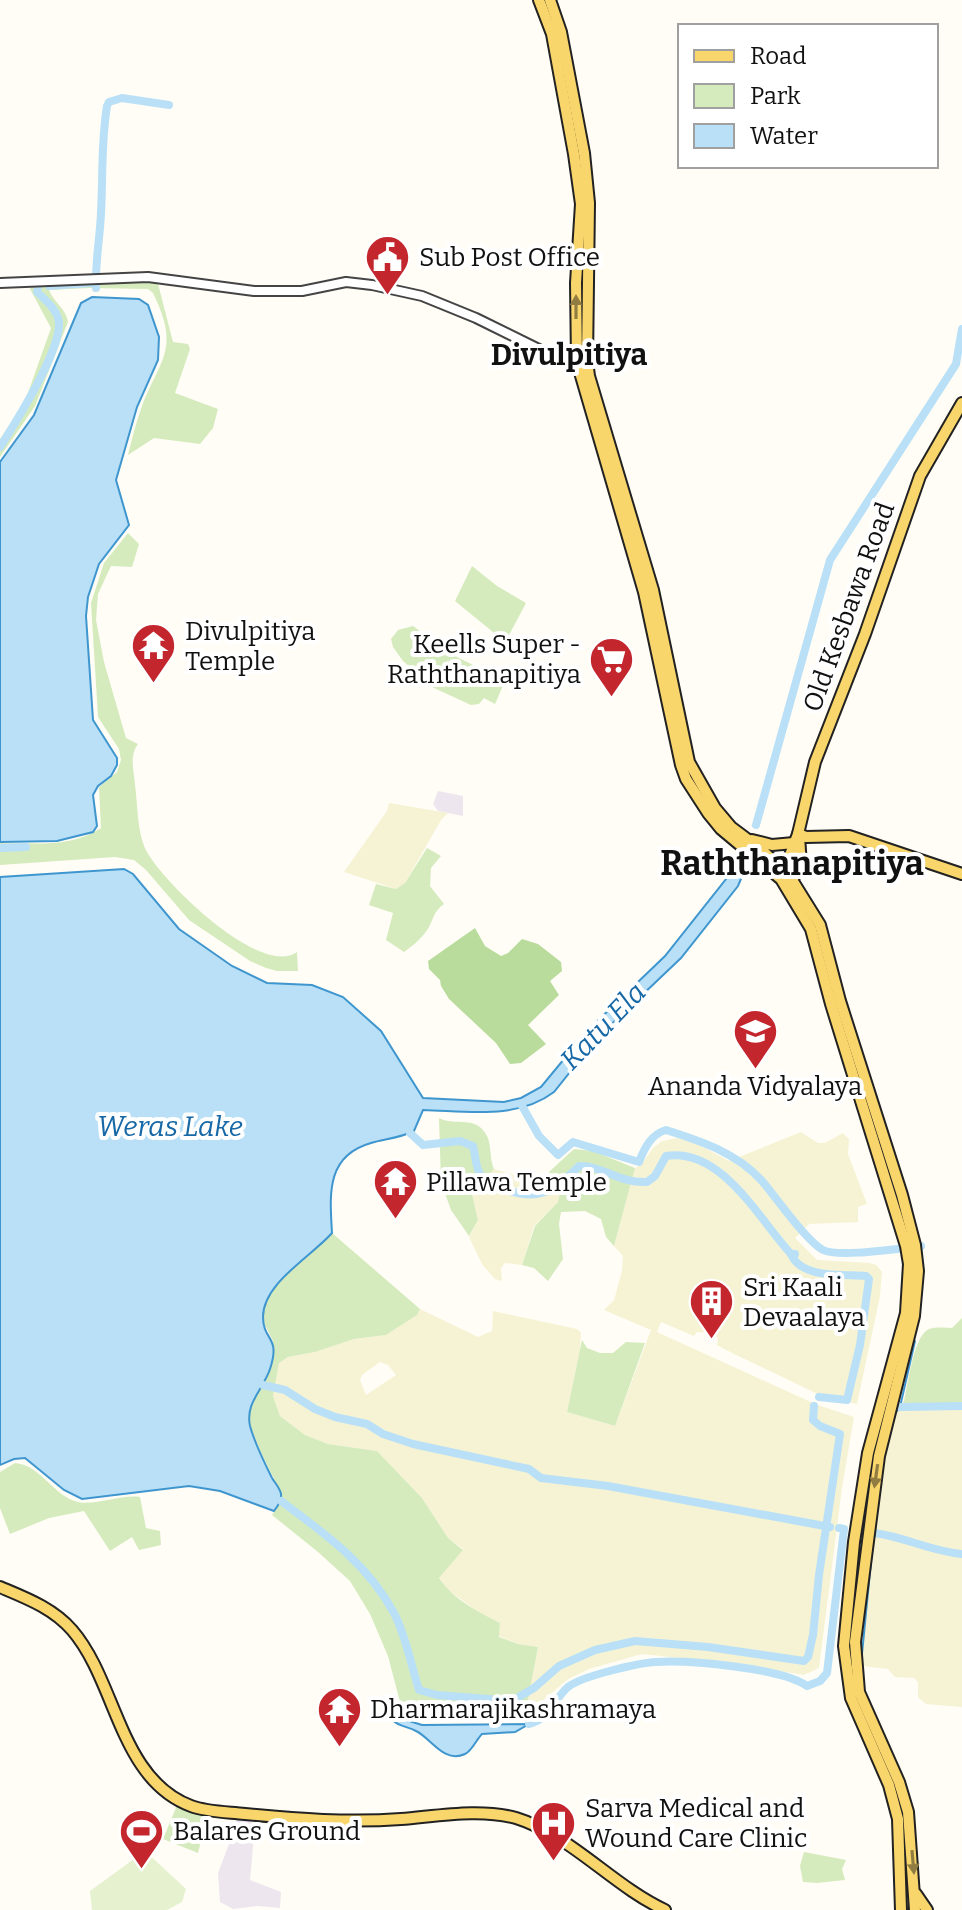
<svg xmlns="http://www.w3.org/2000/svg" width="962" height="1910" font-family="Bitter,serif">
	<style>
		.industrial { fill: #eee6ef }
		.farmland { fill: #f6f3d4; fill-rule: evenodd }
		.green { fill: #d5ebbd }
		.forest { fill: #b9dc9c }
		.pitch { fill: #e6f2cf }
		.water { fill: #b9e0f7; stroke: #3f96cf; stroke-width: 2 }
		.lines { fill: none; stroke-linecap: round; stroke-linejoin: round }
		.stream { stroke: #3f96cf; stroke-width: 2 }
		.canal { stroke: #b9e0f7; stroke-width: 8 }
		.tertiary-casing { stroke: #444; stroke-width: 12 }
		.primary-casing { stroke: #222; stroke-width: 14 }
		.tertiary { stroke: #fff; stroke-width: 8 }
		.primary { stroke: #f9d66b; stroke-width: 10 }
		.oneway { fill: #917d42 }
		.labels { text-anchor: middle; dominant-baseline: central; stroke-width: 8; stroke-linejoin: round; paint-order: stroke }
		.poi-label { font-size: 26px; fill: #111; stroke: #fff; text-anchor: start }
		.street-label { font-size: 26px; fill: #111; stroke: #fff }
		.water-label { font-size: 28px; font-style: italic; fill: #1768a6; stroke: #fff }
		.quarter-label { font-size: 30px; font-weight: bold; fill: #111; stroke: #fff }
		.district-label { font-size: 34px; font-weight: bold; fill: #111; stroke: #fff }
	</style>
	<rect width="100%" height="100%" fill="#fffdf5"/>
	<g class="industrial">
		<polygon points="438,791 463,796 463,816 438,811 433,804"/>
		<polygon points="237,1813 262,1816 255,1824 250,1880 281,1892 280,1908 258,1906 233,1909 220,1902 218,1873 235,1828"/>
	</g>
	<g class="farmland">
		<polygon points="389,803 448,813 441,820 405,883 396,889 344,872 387,811"/>
		<path d="M801 1132 818 1143H825L843 1133 849 1139 848 1154 867 1204 858 1207V1222L809 1224 795 1238 817 1260 870 1263 876 1265 882 1272 880 1296 857 1404 824 1397 730 1352 717 1345 718 1338 712 1333 697 1332 694 1336 661 1322 657 1332 815 1404 854 1417 842 1488 819 1668 804 1675 736 1664 642 1654 589 1669 568 1679 525 1716 538 1647 518 1644 499 1636 500 1623 480 1613 448 1590 439 1578 463 1549 448 1538 422 1498 377 1451 328 1444 305 1435 280 1416 273 1396 279 1363 288 1357 315 1352 354 1339 386 1335 406 1322 420 1309 478 1337 492 1331 493 1311 577 1329 581 1333 580 1350 567 1412 615 1426 651 1330 604 1310 614 1300 622 1271 623 1256 614 1246 635 1168 641 1165 653 1148 662 1141 677 1138 696 1143 729 1161ZM380 1362 388 1365 396 1375 366 1395 360 1380 362 1375Z"/>
		<polygon points="494,1169 530,1180 539,1180 549,1172 561,1183 558,1202 534,1226 522,1265 505,1263 501,1268 502,1281 495,1279 482,1264 469,1237 478,1220 472,1194"/>
		<polygon points="962,1406 962,1707 926,1704 918,1697 918,1682 914,1678 895,1677 888,1669 861,1666 881,1462 893,1417 900,1407"/>
	</g>
	<g class="green">
		<path d="M157 280 173 342 188 344 190 349 175 393 218 409 213 428 200 444 154 438 128 455C132 439 136 422 142 406 162 356 180 349 153 293L148 289 89 288 49 290C54 303 66 308 68 322L35 406 0 457V439L24 404 51 328 30 289V282Z"/>
		<path d="M128 533 139 544 132 567 111 566 98 594 96 620 104 662 126 738 138 744C129 756 134 771 135 785 138 806 137 834 147 852 164 883 261 978 297 952L298 971H277L266 968 250 961 189 920 146 870 134 860 115 857 0 865V843C35 843 71 848 101 828L99 787 117 772 121 760 119 749 98 717 91 603 104 563Z"/>
		<polygon points="472,566 497,586 526,603 507,639 499,637 455,601"/>
		<polygon points="413,626 451,654 505,681 495,704 484,698 479,704 471,705 434,688 403,661 393,647 391,639 398,630"/>
		<path d="M427 848 441 856 431 868 430 886 444 904C434 911 434 917 429 927 423 937 414 945 404 952L386 940 393 913 369 905 376 884 396 889 405 883Z"/>
		<path d="M439 1118C456 1127 476 1114 487 1136 492 1146 489 1158 494 1169L472 1194 478 1220 469 1236 451 1210 441 1182Z"/>
		<polygon points="574,1149 593,1151 635,1168 614,1246 606,1237 601,1219 585,1211 561,1212 559,1224 563,1259 548,1281 534,1268 522,1265 535,1226 558,1202 561,1183 549,1172"/>
		<path d="M332 1233 420 1309 417 1315 386 1335 354 1339 315 1352 288 1357 279 1363 273 1396 280 1416 305 1435 328 1444 377 1451 422 1498 448 1538 463 1550 439 1578C454 1600 477 1611 500 1623L499 1637 518 1644 538 1647 525 1716 410 1711 401 1706 388 1656 370 1614 350 1581 318 1552 272 1515 281 1501V1493L262 1455 250 1426 249 1414V1406L263 1385 273 1341 262 1319 264 1307 269 1295 288 1273Z"/>
		<path d="M962 1318V1406L900 1407 904 1401C908 1384 913 1341 926 1331 932 1326 944 1328 952 1328Z"/>
		<polygon points="582,1340 587,1348 600,1353 613,1353 626,1342 645,1343 615,1426 567,1412"/>
		<path d="M15 1463C41 1465 53 1496 78 1502 95 1506 121 1494 140 1497L146 1528 160 1531 161 1545 139 1550 132 1537 110 1551 84 1511 49 1518 10 1534 0 1508V1472Z"/>
		<polygon points="178,1803 208,1814 198,1853 163,1839"/>
		<polygon points="804,1852 846,1860 842,1869 845,1880 817,1883 803,1882 800,1866"/>
	</g>
	<polygon class="forest" points="475,928 485,946 501,956 508,953 522,939 538,944 561,962 562,971 550,981 559,995 528,1025 546,1044 521,1063 510,1064 496,1043 449,999 441,986 440,980 429,969 428,961"/>
	<polygon class="pitch" points="145,1851 186,1889 182,1902 167,1910 92,1910 90,1891"/>
	<g class="water">
		<polygon points="92,297 139,299 148,305 159,337 158,360 137,407 116,480 129,525 99,564 88,597 86,616 93,720 117,758 117,765 111,776 98,786 93,795 97,826 93,832 57,841 0,842 0,462 34,415 81,303"/>
		<path d="M738 864 746 867 738 886 681 958 598 1037 554 1092C517 1120 467 1111 423 1110L414 1131C400 1138 385 1139 371 1143 325 1156 330 1196 332 1233 312 1256 263 1283 263 1317 263 1341 281 1336 270 1369 263 1390 245 1403 250 1426 255 1444 264 1462 272 1478 275 1483 280 1488 281 1494 282 1500 278 1506 274 1511L220 1491 189 1486 82 1499 64 1490 25 1458 14 1459 0 1465V877L124 869 133 874 179 929 232 966 267 983 312 985 343 997 381 1031 423 1098 504 1102 521 1098 541 1087 588 1030 665 956Z"/>
		<path d="M390 1715 422 1725 529 1724 515 1732 482 1734C476 1740 472 1751 465 1754 444 1764 431 1738 416 1731 405 1725 395 1727 390 1715Z"/>
	</g>
	<g class="lines">
		<g class="stream">
			<polyline points="894,1415 900,1407 915,1341"/>
			<polyline points="861,1664 874,1531"/>
		</g>
		<g class="canal">
			<polyline points="49,286 91,283"/>
			<path d="M96 288C95 262 100 238 101 213 103 177 101 142 107 106L109 102 122 98 169 105"/>
			<path d="M0 447C16 422 61 350 59 322 57 309 46 301 37 292L38 287"/>
			<polyline points="756,825 830,560 956,364 962,329"/>
			<polyline points="0,848 26,847"/>
			<path d="M521 1104 539 1136 558 1155 573 1142 639 1162C644 1149 651 1134 666 1130 701 1141 737 1153 762 1181 775 1196 807 1242 823 1250 840 1258 900 1248 921 1246"/>
			<path d="M410 1133 423 1145 460 1141 473 1146C476 1157 475 1167 481 1176 485 1183 494 1185 502 1188 538 1203 554 1191 579 1166 604 1166 617 1183 647 1182L655 1176 666 1156C722 1147 760 1221 791 1254H795"/>
			<path d="M791 1254C801 1279 844 1274 866 1276L869 1279 860 1345 847 1400 819 1397"/>
			<polyline points="263,1385 285,1390 315,1409 335,1417 367,1424 383,1434 413,1444 529,1469 541,1478 608,1486 830,1527"/>
			<polyline points="900,1407 962,1406"/>
			<path d="M281 1501C325 1534 367 1563 394 1613 406 1636 411 1665 419 1690L437 1695 501 1700 517 1698 534 1688 559 1666 595 1650 635 1641 708 1647 804 1661 808 1657 813 1635 819 1575 840 1434 820 1426 813 1420 814 1406"/>
			<path d="M874 1533C906 1537 929 1551 962 1554"/>
			<path d="M529 1724C550 1719 554 1699 568 1687 582 1676 638 1663 656 1662 689 1660 782 1668 807 1686L820 1681 827 1673 844 1529 839 1528"/>
		</g>
		<defs>
			<polyline id="tertiary" points="0,283 148,277 254,291 302,291 346,282 372,285 422,296 476,318 547,353 582,361"/>
			<g id="primary">
				<polyline points="539,0 552,34 574,154 581,204 576,283 577,362 644,592 681,765 686,779 708,813 721,829 781,879 811,929 831,1004 906,1246 909,1264 906,1313 868,1453 854,1542 844,1646 851,1698 889,1785 898,1819 901,1910"/>
				<polyline points="550,0 561,32 584,153 589,203 587,361 589,376 653,590 689,762 715,808 731,827 763,851 792,880 820,925 840,1001 902,1195 915,1245 918,1271 914,1316 879,1456 855,1642 859,1692 899,1782 908,1812 915,1910"/>
				<polyline points="798,834 806,837 849,836 962,874"/>
				<polyline points="752,840 772,845 794,843"/>
				<polyline points="784,871 798,834 815,762 865,634 920,476 962,403"/>
				<polyline points="792,880 801,865 799,836"/>
				<path d="M0 1587C26 1598 53 1608 72 1630 117 1682 119 1779 191 1806 207 1812 227 1812 245 1814 297 1819 349 1823 401 1819 438 1816 480 1808 516 1818 571 1835 613 1886 665 1910"/>
				<polyline points="916,1894 927,1910"/>
			</g>
		</defs>
		<use href="#tertiary" class="tertiary-casing"/>
		<use href="#primary" class="primary-casing"/>
		<use href="#tertiary" class="tertiary"/>
		<use href="#primary" class="primary"/>
	</g>
	<defs><path id="oneway-solid" d="M-6-.8H1V-3.2L6.5 0L1 3.2V.8H-6Z" transform="scale(2)"/></defs>
	<g class="oneway">
		<use href="#oneway-solid" transform="translate(576 307) rotate(-90)"/>
		<use href="#oneway-solid" transform="translate(876 1476) rotate(98)"/>
		<use href="#oneway-solid" transform="translate(913 1862) rotate(85)"/>
	</g>
	<defs>
		<symbol id="civic-pin" viewBox="-11 -11 22 30"><path d="M0 17L-7.5 6A9.5 9.5 0 1 1 7.5 6Z" fill="#c4262e" stroke="#fff"/><path d="M-.6-6.5H3V-4.5H.6V-3L4-1V1h2V6H-6V1h2V-1L-.6-3ZM-1.2 2.5V6h2.4V2.5Z" fill="#fff"/></symbol>
		<symbol id="temple-pin" viewBox="-11 -11 22 30"><path d="M0 17L-7.5 6A9.5 9.5 0 1 1 7.5 6Z" fill="#c4262e" stroke="#fff"/><path d="M0-6L5-2H3V0L6.5 2.5H4V6H1.5V3h-3V6H-4V2.5H-6.5L-3 0V-2H-5Z" fill="#fff"/></symbol>
		<symbol id="supermarket-pin" viewBox="-11 -11 22 30"><path d="M0 17L-7.5 6A9.5 9.5 0 1 1 7.5 6Z" fill="#c4262e" stroke="#fff"/><path d="M-6-5.5h2.5l.6 2H6L4.5 2H-2.5L-4.4-4H-6ZM-1.5 3.2a1.3 1.3 0 1 0 .1 0ZM3 3.2a1.3 1.3 0 1 0 .1 0Z" fill="#fff"/></symbol>
		<symbol id="school-pin" viewBox="-11 -11 22 30"><path d="M0 17L-7.5 6A9.5 9.5 0 1 1 7.5 6Z" fill="#c4262e" stroke="#fff"/><path d="M0-5L7-2L0 1L-7-2ZM-4 1L0 2.5L4 1V4Q0 6-4 4Z" fill="#fff"/></symbol>
		<symbol id="building-pin" viewBox="-11 -11 22 30"><path d="M0 17L-7.5 6A9.5 9.5 0 1 1 7.5 6Z" fill="#c4262e" stroke="#fff"/><path d="M-4-6H4V6H1V3H-1V6H-4ZM-2.5-4.3h1.7v1.8h-1.7ZM.8-4.3h1.7v1.8H.8ZM-2.5-1h1.7V.8h-1.7ZM.8-1h1.7V.8H.8Z" fill="#fff"/></symbol>
		<symbol id="hospital-pin" viewBox="-11 -11 22 30"><path d="M0 17L-7.5 6A9.5 9.5 0 1 1 7.5 6Z" fill="#c4262e" stroke="#fff"/><path d="M-5-5h3v3.5h4V-5h3V5h-3V1.5h-4V5h-3Z" fill="#fff"/></symbol>
		<symbol id="stadium-pin" viewBox="-11 -11 22 30"><path d="M0 17L-7.5 6A9.5 9.5 0 1 1 7.5 6Z" fill="#c4262e" stroke="#fff"/><path d="M0-5a6.5 5 0 1 0 0 10a6.5 5 0 1 0 0-10ZM-3.5-1.8h7v3.6h-7Z" fill="#fff"/></symbol>
	</defs>
	<g fill-rule="evenodd">
		<use href="#civic-pin" x="362" y="232" width="51" height="69"/>
		<use href="#temple-pin" x="128" y="620" width="51" height="69"/>
		<use href="#supermarket-pin" x="586" y="634" width="51" height="69"/>
		<use href="#school-pin" x="730" y="1006" width="51" height="69"/>
		<use href="#temple-pin" x="370" y="1156" width="51" height="69"/>
		<use href="#building-pin" x="686" y="1276" width="51" height="69"/>
		<use href="#temple-pin" x="314" y="1684" width="51" height="69"/>
		<use href="#hospital-pin" x="528" y="1798" width="51" height="69"/>
		<use href="#stadium-pin" x="116" y="1806" width="51" height="69"/>
	</g>
	<g class="labels">
		<g class="poi-label">
			<text x="419" y="257">Sub Post Office</text>
			<text x="185" y="631">Divulpitiya<tspan x="185" dy="30">Temple</tspan></text>
			<text x="581" y="644" text-anchor="end">Keells Super -<tspan x="581" dy="30">Raththanapitiya</tspan></text>
			<text x="755" y="1086" text-anchor="middle">Ananda Vidyalaya</text>
			<text x="426" y="1182">Pillawa Temple</text>
			<text x="743" y="1287">Sri Kaali<tspan x="743" dy="30">Devaalaya</tspan></text>
			<text x="370" y="1709">Dharmarajikashramaya</text>
			<text x="585" y="1808">Sarva Medical and<tspan x="585" dy="30">Wound Care Clinic</tspan></text>
			<text x="173" y="1831">Balares Ground</text>
		</g>
		<g class="street-label">
			<text transform="translate(849 607) rotate(-70)">Old Kesbawa Road</text>
		</g>
		<g class="water-label">
			<text transform="translate(603 1026) rotate(-46)">Katu Ela</text>
			<text x="170" y="1126">Weras Lake</text>
		</g>
		<g class="quarter-label">
			<text x="569" y="355">Divulpitiya</text>
		</g>
		<g class="district-label">
			<text x="792" y="863">Raththanapitiya</text>
		</g>
	</g>
	<rect x="678" y="24" width="260" height="144" fill="#ffffff" stroke="#a0a0a0" stroke-width="2"/>
	<rect x="694" y="50" width="40" height="12" fill="#f9d66b" stroke="#a0a0a0" stroke-width="2"/>
	<text x="750" y="64" font-size="24" fill="#111111">Road</text>
	<rect x="694" y="84" width="40" height="24" fill="#d5ebbd" stroke="#a0a0a0" stroke-width="2"/>
	<text x="750" y="104" font-size="24" fill="#111111">Park</text>
	<rect x="694" y="124" width="40" height="24" fill="#b9e0f7" stroke="#a0a0a0" stroke-width="2"/>
	<text x="750" y="144" font-size="24" fill="#111111">Water</text>
</svg>
